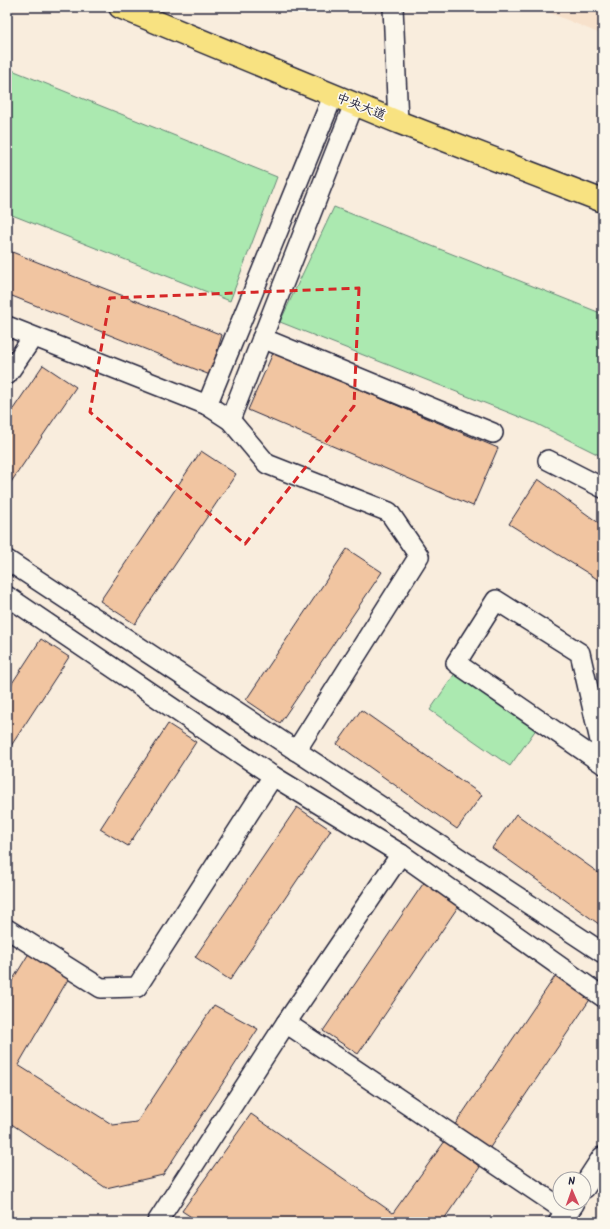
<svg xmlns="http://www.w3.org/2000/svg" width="610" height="1229" font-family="Kalam,'LXGW WenKai TC',sans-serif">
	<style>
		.built { fill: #f7e1cb }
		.green { fill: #abe9b0; stroke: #668676 }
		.building { fill: #f1c5a1; stroke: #22223b }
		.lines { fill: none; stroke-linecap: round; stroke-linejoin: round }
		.street-casing { stroke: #22223b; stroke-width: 22 }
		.secondary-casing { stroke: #22223b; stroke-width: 25 }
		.primary-casing { stroke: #22223b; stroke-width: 25 }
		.street { stroke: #fbf7ec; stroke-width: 19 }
		.secondary { stroke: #fbf7ec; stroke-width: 22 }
		.primary { stroke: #f8e281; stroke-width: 22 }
		.marked { fill: none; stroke: #d62828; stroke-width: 3; stroke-dasharray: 8 5; stroke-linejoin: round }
		.labels { text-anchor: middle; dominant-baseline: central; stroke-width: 3.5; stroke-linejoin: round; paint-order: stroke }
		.street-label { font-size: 13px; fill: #22223b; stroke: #fbf7ec }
	</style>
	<rect width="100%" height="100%" fill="#f9eddd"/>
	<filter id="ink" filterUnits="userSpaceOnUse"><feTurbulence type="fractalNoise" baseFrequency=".025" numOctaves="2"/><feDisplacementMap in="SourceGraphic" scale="8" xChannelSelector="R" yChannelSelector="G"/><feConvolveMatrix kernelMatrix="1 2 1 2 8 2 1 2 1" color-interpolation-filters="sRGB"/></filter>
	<g filter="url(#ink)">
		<polygon class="built" points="536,7 603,7 603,35"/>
		<g class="green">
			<polygon points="7,68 277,177 230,301 7,213"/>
			<polygon points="334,207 603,314 603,457 535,423 280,322"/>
			<polygon points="456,672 537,728 510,766 430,710"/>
		</g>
		<g class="building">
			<polygon points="7,250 222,335 210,375 7,294"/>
			<polygon points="273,353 498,448 473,506 248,410"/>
			<polygon points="43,365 76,387 7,488 7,418"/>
			<polygon points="201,451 236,474 135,624 100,601"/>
			<polygon points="538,479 603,526 603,583 602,582 509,524"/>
			<polygon points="347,549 382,572 280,723 246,700"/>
			<polygon points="41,639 69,657 7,752 7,691"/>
			<polygon points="361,710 482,795 457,829 337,744"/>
			<polygon points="168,724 196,742 128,846 100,829"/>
			<polygon points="297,807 331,830 230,980 195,957"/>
			<polygon points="516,814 603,876 603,927 492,848"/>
			<polygon points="425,881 460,904 358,1054 323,1031"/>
			<polygon points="31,950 70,976 18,1065 113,1125 137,1122 214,1005 258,1029 163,1175 106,1188 7,1121 7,989"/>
			<polygon points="556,975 591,998 489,1149 454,1126"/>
			<polygon points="251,1114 393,1213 445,1141 480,1167 442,1222 199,1222 182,1211"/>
		</g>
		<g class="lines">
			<defs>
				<g id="street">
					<polyline points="393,7 398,122"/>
					<polyline points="7,326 207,405 333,96"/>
					<polyline points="262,338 493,433"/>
					<polyline points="7,375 33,337"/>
					<polyline points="207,405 230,420 267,464 389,512 419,556 296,751"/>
					<polyline points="230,420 354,104"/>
					<polyline points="548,460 603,488"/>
					<polyline points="7,560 603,953"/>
					<polyline points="7,596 273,776 401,854 603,997"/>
					<polyline points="603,754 580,653 496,600 456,663 603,764"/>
					<polyline points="401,854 286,1023 567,1212"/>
					<polyline points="7,929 101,988 137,987 273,776"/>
					<polyline points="157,1222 286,1023"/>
				</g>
				<g id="secondary">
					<polyline points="584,1187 603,1158"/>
					<polyline points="560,1222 573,1203"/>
				</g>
				<polyline id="primary" points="120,7 398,122 603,201"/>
			</defs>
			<use href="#street" class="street-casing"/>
			<use href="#secondary" class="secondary-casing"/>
			<use href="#primary" class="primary-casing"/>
			<use href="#street" class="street"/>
			<use href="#secondary" class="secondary"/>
			<use href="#primary" class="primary"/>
		</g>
	</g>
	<path class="marked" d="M359 288 354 406 245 544 90 412 110 298Z"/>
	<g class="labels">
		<g class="street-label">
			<text transform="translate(361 107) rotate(22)">中央大道</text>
		</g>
	</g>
	<rect width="610" height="1229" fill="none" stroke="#fbf7ec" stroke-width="24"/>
	<rect x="12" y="12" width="586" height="1205" fill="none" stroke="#22223b" stroke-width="1.5" filter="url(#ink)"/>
	<g transform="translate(572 1191) rotate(358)"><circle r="19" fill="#fbf7ec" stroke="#a4a2a5"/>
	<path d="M0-3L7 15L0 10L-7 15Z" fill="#d1495b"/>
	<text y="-6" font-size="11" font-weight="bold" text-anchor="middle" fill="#22223b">N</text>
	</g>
</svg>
